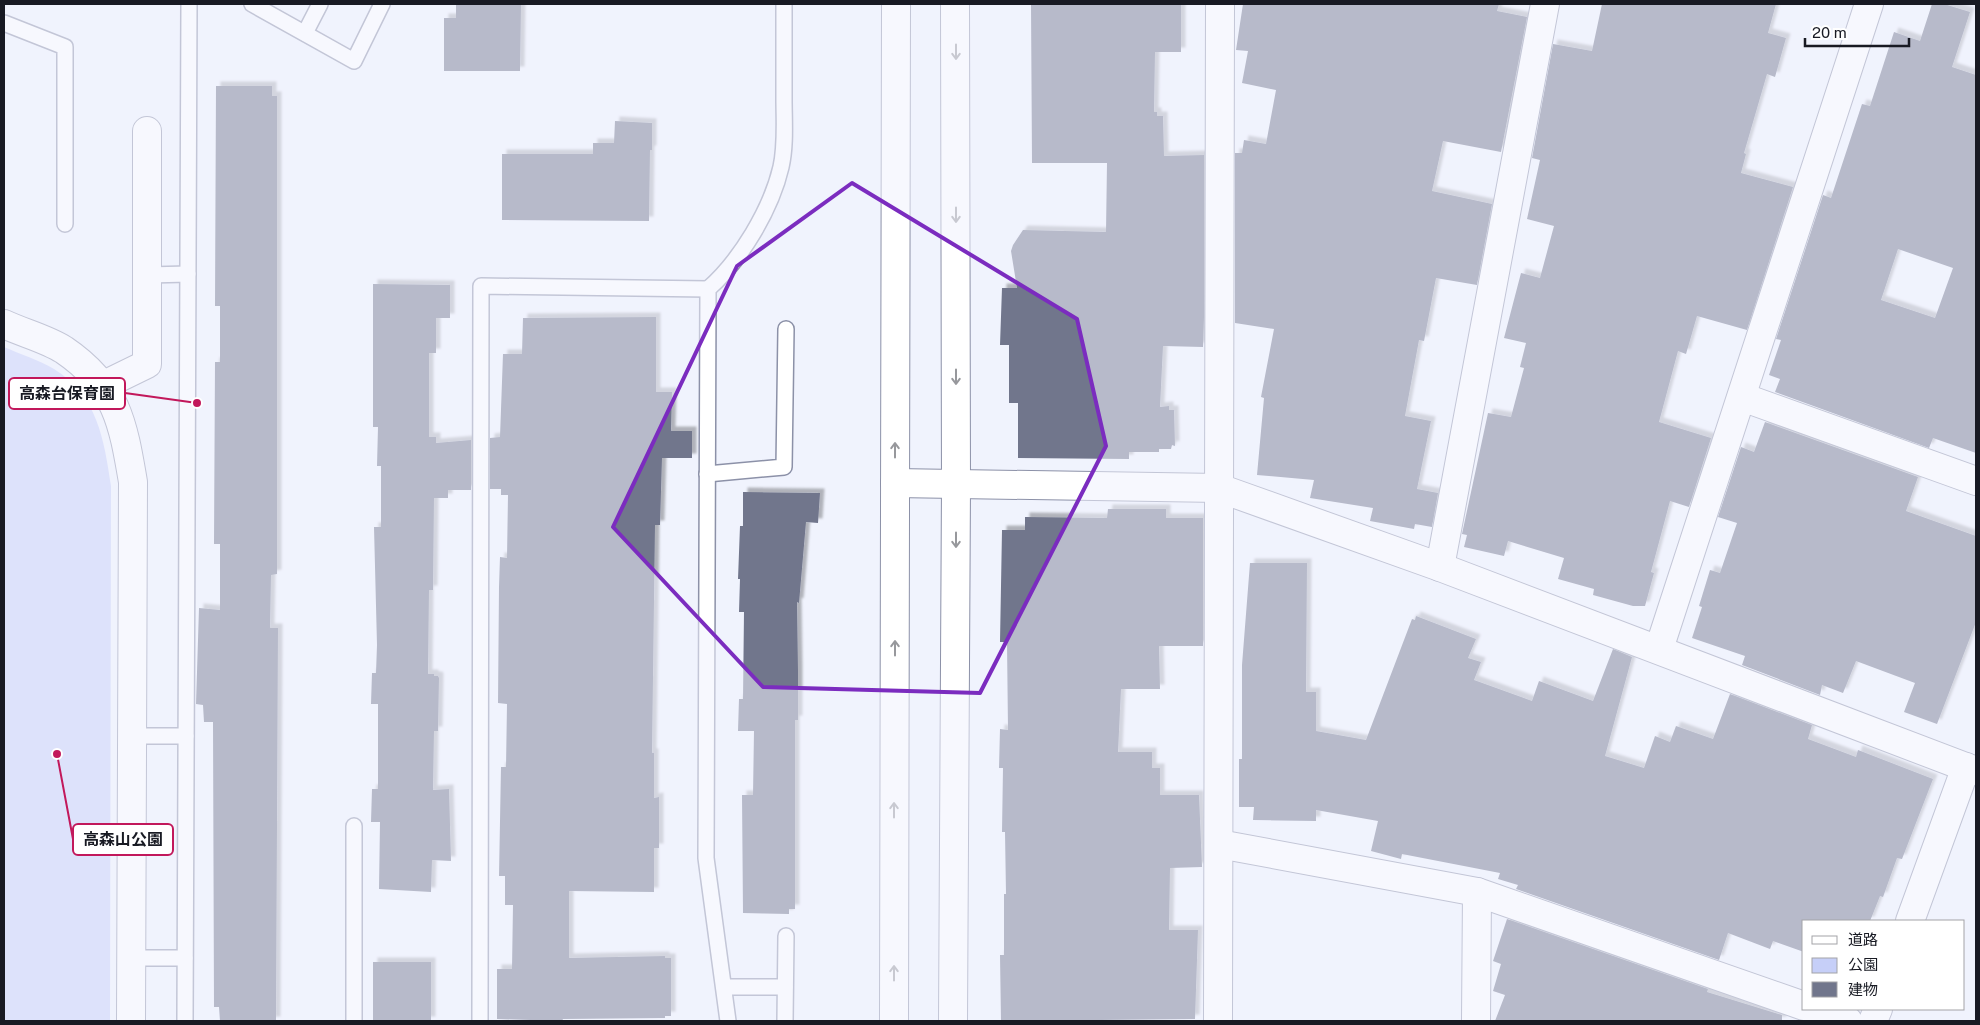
<svg xmlns="http://www.w3.org/2000/svg" width="1980" height="1025" font-family="'Public Sans','Noto Sans JP',sans-serif">
	<style>
		.green { fill: #c6cff8 }
		.building { fill: #71768c; fill-rule: evenodd; filter: url(#shadow) }
		.lines { fill: none; stroke-linecap: round; stroke-linejoin: round }
		.service-casing { stroke: #8c91a8; stroke-width: 18 }
		.minor-casing { stroke: #8c91a8; stroke-width: 30 }
		.tertiary-casing { stroke: #8c91a8; stroke-width: 30 }
		.service { stroke: #fff; stroke-width: 15 }
		.minor { stroke: #fff; stroke-width: 28 }
		.tertiary { stroke: #fff; stroke-width: 28 }
		.oneway { stroke: #97989c }
		.marked { fill: none; stroke: #7b2cbf; stroke-width: 4; stroke-linejoin: round }
		.leader { fill: none; stroke: #c2185b; stroke-width: 2 }
		.callout-dot { fill: #c2185b; stroke: #fff; stroke-width: 2 }
		.callout { fill: #fff; stroke: #c2185b; stroke-width: 2 }
		.callout-label { font-size: 16px; text-anchor: middle; font-weight: bold; fill: #181a23 }
	</style>
	<defs>
		<filter id="shadow"><feDropShadow dx="4.5" dy="-4.5" stdDeviation="1" flood-color="#0004"/></filter>
	</defs>
	<rect width="100%" height="100%" fill="#f0f3fd"/>
	<path class="green" d="M4 347C20 354 39 360 54 369 98 396 104 440 111 486L110 1021H4Z"/>
	<g class="building">
		<polygon points="456,4 521,4 520,71 444,71 444,18 456,18"/>
		<polygon points="1031,4 1181,4 1181,52 1155,52 1154,112 1157,112 1157,116 1163,116 1164,156 1204,155 1204,317 1203,347 1163,346 1160,407 1169,406 1169,410 1174,410 1175,446 1172,445 1171,449 1159,449 1159,452 1129,452 1129,459 1018,458 1018,403 1009,403 1009,345 1000,345 1002,288 1017,288 1011,251 1013,245 1023,230 1106,232 1107,163 1032,163"/>
		<polygon points="1243,4 1499,4 1497,11 1527,17 1501,152 1443,141 1432,191 1492,204 1477,285 1436,278 1424,341 1419,340 1405,416 1431,421 1417,489 1438,493 1432,527 1415,524 1414,529 1370,521 1373,508 1310,498 1314,480 1257,475 1264,398 1261,397 1274,329 1235,323 1235,153 1242,153 1244,140 1266,144 1276,90 1242,83 1248,51 1236,50"/>
		<polygon points="1602,4 1776,4 1768,33 1786,38 1775,77 1767,74 1744,153 1746,154 1741,173 1793,187 1747,330 1697,316 1686,354 1678,351 1659,422 1711,438 1689,507 1670,501 1651,572 1654,573 1645,606 1633,606 1593,595 1594,589 1558,579 1564,558 1508,541 1504,556 1464,547 1467,535 1462,534 1488,413 1511,417 1524,368 1520,367 1526,343 1504,338 1521,273 1540,278 1554,226 1527,219 1540,160 1532,158 1553,44 1592,51"/>
		<path d="M1932 4H1944L1970 12 1952 67 1976 75V453L1933 438 1929 448 1775 392 1780 379 1769 375 1781 340 1776 339 1823 195 1831 198 1862 104 1870 106 1894 32 1920 41ZM1898 249 1953 268 1935 318 1881 300Z"/>
		<polygon points="216,86 272,86 272,96 277,96 277,574 271,575 270,628 278,628 276,1021 220,1021 219,1007 214,1007 213,722 204,722 203,705 196,704 199,608 220,610 220,544 214,544 215,362 220,362 220,306 215,306"/>
		<polygon points="615,121 652,123 652,150 650,150 649,221 502,220 502,154 593,154 593,143 614,143"/>
		<polygon points="373,284 450,285 450,318 436,318 436,353 429,353 429,437 436,437 436,443 471,440 471,490 448,490 448,498 434,498 433,590 429,590 428,674 434,674 434,676 438,676 439,678 438,731 434,731 433,790 449,789 451,861 432,860 431,892 379,889 380,822 371,822 372,789 378,789 378,704 371,704 372,673 376,673 377,645 374,527 381,527 381,466 377,466 378,427 373,427"/>
		<polygon points="656,317 656,392 672,392 671,431 692,431 692,458 662,458 660,525 655,525 652,753 654,753 654,798 659,797 659,848 654,848 654,892 569,891 569,958 665,956 665,958 671,958 671,1016 665,1016 665,1018 563,1019 562,1021 497,1019 497,969 512,969 513,905 505,905 505,876 499,876 501,767 506,767 507,704 498,703 499,587 500,557 507,558 508,495 501,495 501,489 490,489 490,438 500,437 503,354 522,354 523,318"/>
		<polygon points="1765,422 1918,477 1906,511 1976,536 1976,622 1937,724 1904,712 1915,683 1856,661 1843,693 1822,685 1820,695 1742,665 1745,656 1692,638 1702,607 1699,606 1710,570 1720,573 1737,523 1718,517 1741,447 1754,452"/>
		<polygon points="743,492 820,493 818,523 806,522 799,603 797,602 798,671 798,720 795,720 795,909 789,909 789,914 743,913 742,795 753,795 754,731 738,731 739,699 743,699 744,612 739,612 740,579 738,579 740,526 743,526"/>
		<polygon points="1108,509 1166,509 1166,518 1203,518 1203,646 1159,646 1160,689 1121,689 1118,752 1152,752 1152,768 1160,768 1160,795 1199,795 1202,867 1170,868 1169,930 1198,930 1195,1019 1001,1021 1000,955 1004,955 1004,894 1006,894 1005,832 1002,832 1003,768 999,768 1000,729 1008,730 1007,642 1000,642 1002,530 1025,530 1025,517 1107,518"/>
		<polygon points="1250,563 1307,563 1306,692 1316,692 1316,731 1366,740 1412,619 1415,620 1416,616 1476,639 1468,658 1481,662 1474,680 1532,701 1539,681 1593,701 1613,649 1632,657 1605,756 1644,768 1655,736 1670,742 1676,726 1713,739 1730,694 1812,725 1808,739 1856,757 1858,750 1933,779 1902,859 1897,858 1883,897 1880,896 1870,921 1804,921 1804,952 1773,941 1770,949 1728,933 1719,960 1516,889 1518,885 1498,879 1500,873 1402,854 1401,859 1371,851 1378,821 1316,810 1316,821 1253,820 1254,807 1239,807 1239,759 1242,759 1242,665"/>
		<polygon points="1507,919 1708,989 1707,992 1782,1015 1782,1021 1495,1021 1505,995 1493,991 1501,964 1493,961"/>
		<rect x="373" y="962" width="58" height="59"/>
	</g>
	<g class="lines">
		<defs>
			<g id="service">
				<polyline points="252,4 354,61 382,4"/>
				<polyline points="4,23 65,47 65,224"/>
				<polyline points="305,33 320,4"/>
				<polyline points="148,275 188,274"/>
				<polyline points="707,474 784,467 786,329"/>
				<polyline points="132,736 186,736"/>
				<polyline points="131,958 185,958"/>
				<polyline points="724,987 785,987"/>
				<polyline points="185,1021 189,4"/>
				<polyline points="354,1021 354,826"/>
				<polyline points="480,1021 481,286 708,289"/>
				<path d="M728 1021 706 858 708 289C740 261 771 210 781 167 786 145 784 121 784 99 784 67 784 35 784 4"/>
				<polyline points="785,1021 786,936"/>
			</g>
			<g id="minor">
				<path d="M4 324C23 333 47 339 64 350 117 386 123 423 133 482L131 1021"/>
				<polyline points="104,385 147,364 147,131"/>
				<polyline points="1742,397 1976,481"/>
				<polyline points="1440,567 1545,4"/>
				<polyline points="1659,649 1869,4"/>
				<polyline points="1219,844 1477,892 1804,1006"/>
				<polyline points="1910,921 1966,767"/>
				<polyline points="1812,1009 1848,1021"/>
				<polyline points="1218,1021 1220,4"/>
				<polyline points="1476,1021 1477,892"/>
				<polyline points="1873,1021 1878,1009"/>
			</g>
			<g id="tertiary">
				<polyline points="895,483 1219,488 1440,567 1976,771"/>
				<polyline points="894,1021 896,4"/>
				<polyline points="953,1021 956,485 955,4"/>
			</g>
		</defs>
		<use href="#service" class="service-casing"/>
		<use href="#minor" class="minor-casing"/>
		<use href="#tertiary" class="tertiary-casing"/>
		<use href="#service" class="service"/>
		<use href="#minor" class="minor"/>
		<use href="#tertiary" class="tertiary"/>
	</g>
	<defs><path id="oneway-shaft" d="M-6 0H5M1.5-3L5.5 0L1.5 3" fill="none" stroke-width="1.6" stroke-linecap="round" stroke-linejoin="round" transform="scale(1.25)"/></defs>
	<g class="oneway">
		<use href="#oneway-shaft" transform="translate(956 52) rotate(90)"/>
		<use href="#oneway-shaft" transform="translate(956 215) rotate(90)"/>
		<use href="#oneway-shaft" transform="translate(956 377) rotate(90)"/>
		<use href="#oneway-shaft" transform="translate(895 450) rotate(-90)"/>
		<use href="#oneway-shaft" transform="translate(956 540) rotate(90)"/>
		<use href="#oneway-shaft" transform="translate(895 648) rotate(-90)"/>
		<use href="#oneway-shaft" transform="translate(894 810) rotate(-90)"/>
		<use href="#oneway-shaft" transform="translate(894 973) rotate(-90)"/>
	</g>
	<path d="M0 0H1980V1025H0ZM852 183 1077 319 1106 446 980 693 763 687 613 527 737 266Z" fill="#f0f3fd" fill-opacity=".55" fill-rule="evenodd"/>
	<path class="marked" d="M852 183 1077 319 1106 446 980 693 763 687 613 527 737 266Z"/>
	<path class="leader" d="M197 403L125 393M57 754L73 839"/>
	<g class="callout-dot">
		<circle cx="197" cy="403" r="5"/>
		<circle cx="57" cy="754" r="5"/>
	</g>
	<g class="callout">
		<rect x="9" y="378" width="116" height="31" rx="5"/>
		<rect x="73" y="824" width="100" height="31" rx="5"/>
	</g>
	<g class="callout-label">
		<text x="67" y="399">高森台保育園</text>
		<text x="123" y="845">高森山公園</text>
	</g>
	<rect width="1980" height="1025" fill="none" stroke="#181a23" stroke-width="10"/>
	<rect x="1802" y="920" width="162" height="90" fill="#ffffff" stroke="#a3a3a7"/>
	<rect x="1812" y="936" width="25" height="8" fill="#ffffff" stroke="#a3a3a7"/>
	<text x="1848" y="945" font-size="15" fill="#181a23">道路</text>
	<rect x="1812" y="958" width="25" height="15" fill="#c6cff8" stroke="#a3a3a7"/>
	<text x="1848" y="970" font-size="15" fill="#181a23">公園</text>
	<rect x="1812" y="982" width="25" height="15" fill="#71768c" stroke="#a3a3a7"/>
	<text x="1848" y="995" font-size="15" fill="#181a23">建物</text>
	<path d="M1805 38v8h104v-8" fill="none" stroke="#181a23" stroke-width="2.5"/>
	<text x="1812" y="38" font-size="15" fill="#181a23" stroke="#ffffff" stroke-width="4" paint-order="stroke">20 m</text>
</svg>
